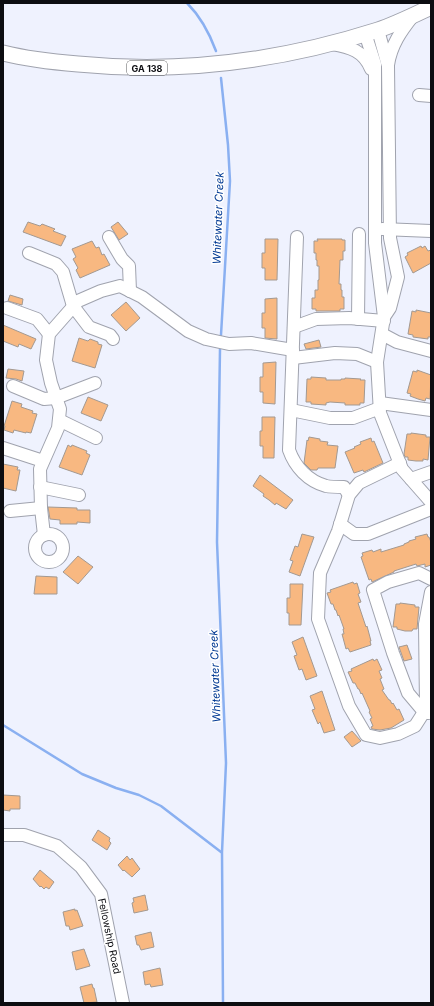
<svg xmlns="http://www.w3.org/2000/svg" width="434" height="1006" font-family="Inter,sans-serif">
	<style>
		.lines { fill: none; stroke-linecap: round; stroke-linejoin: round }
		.stream { stroke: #8ab0f1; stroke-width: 2.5 }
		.building { fill: #f8b881; stroke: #a39991 }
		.minor-casing { stroke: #a0a3ae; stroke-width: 14 }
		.major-casing { stroke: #a0a3ae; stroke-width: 17 }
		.minor { stroke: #fff; stroke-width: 12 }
		.major { stroke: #fff; stroke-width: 15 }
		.labels { text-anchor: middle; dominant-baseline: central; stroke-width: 3; stroke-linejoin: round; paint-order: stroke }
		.shield { fill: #fff; stroke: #555658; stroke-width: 1 }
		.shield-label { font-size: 9px; font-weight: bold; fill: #0c0d11 }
		.street-label { font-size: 10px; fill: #0c0d11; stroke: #fff }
		.water-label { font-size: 11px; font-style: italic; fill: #003993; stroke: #fff }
	</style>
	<rect width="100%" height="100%" fill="#eff2fe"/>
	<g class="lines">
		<g class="stream">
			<path d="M187 3C201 17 209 32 216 51"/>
			<polyline points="221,335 230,181 228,145 221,78"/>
			<polyline points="220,349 217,542 226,763 222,852 223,1003"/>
			<polyline points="3,725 82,774 116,788 139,795 161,806 221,852"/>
		</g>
	</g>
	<g class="building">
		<polygon points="28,222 40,226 42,224 55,229 53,231 66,236 61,246 23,232"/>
		<polygon points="118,222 128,234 119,240 111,227"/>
		<polygon points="265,239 278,239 277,280 265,280 265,268 262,268 262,253 265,253"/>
		<polygon points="317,239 342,239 342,240 345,240 345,251 343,251 343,260 340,260 339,284 341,284 341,290 342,290 342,297 344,297 344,309 340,309 340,311 316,311 316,309 312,309 312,298 315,298 315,290 318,290 318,280 319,280 319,266 317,266 317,260 316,260 316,253 314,253 314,241 318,241"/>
		<polygon points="92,241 96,248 99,247 102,255 104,254 110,265 80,278 76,270 78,268 73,259 76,257 72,249"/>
		<polygon points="421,246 422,248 425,246 428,251 431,250 431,263 413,273 405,257 408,255 407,253"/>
		<polygon points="10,295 23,299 22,305 8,301"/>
		<polygon points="277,298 277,339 265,338 265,328 262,328 262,313 265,313 265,299"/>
		<polygon points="126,302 140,318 126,331 111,315"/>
		<polygon points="416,310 431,313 431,337 428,337 428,339 413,337 413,335 408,334 412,311 416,312"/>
		<polygon points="3,325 36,339 31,349 19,344 18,347 3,341"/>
		<polygon points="79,338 88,341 90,339 98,342 98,344 102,345 95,368 72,361"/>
		<polygon points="319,340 321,347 306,349 304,344"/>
		<polygon points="276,362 275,404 263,403 263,392 260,392 260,377 263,377 263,363"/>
		<polygon points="8,369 24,371 22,381 16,379 6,378"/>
		<polygon points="417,370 431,375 430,399 426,398 425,401 418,399 410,396 411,394 407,393 413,371 417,372"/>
		<polygon points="311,377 326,378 326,380 341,380 341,379 345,379 345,378 361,379 360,380 365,380 364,403 360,403 360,405 345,405 345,403 330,402 326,403 326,405 311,404 311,402 306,402 307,379 311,379"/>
		<polygon points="88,397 108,405 101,421 81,413"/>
		<polygon points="12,401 22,404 21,407 33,411 32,413 37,414 31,433 26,432 26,433 14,430 13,433 4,430 5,426 4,426"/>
		<polygon points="262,417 275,417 274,458 263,458 263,446 260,446 260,431 262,431"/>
		<polygon points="411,433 426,435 426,437 430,437 428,460 423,459 423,461 416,461 408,460 408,457 405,457 404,454 407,434 411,434"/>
		<polygon points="309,437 320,439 320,441 328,442 327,445 338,446 335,468 318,468 317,470 311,470 304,463 307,440 308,441"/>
		<polygon points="371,438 372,442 374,441 383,463 364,472 363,470 354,473 345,452 355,448 354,447 361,444 360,442"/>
		<polygon points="68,445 71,447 72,445 87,451 86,453 90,455 82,475 59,467"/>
		<polygon points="3,464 18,467 17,470 20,470 16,491 3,488"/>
		<polygon points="260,475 293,500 286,509 276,503 275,505 269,500 263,496 264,494 253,486"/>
		<polygon points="48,507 77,508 77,510 90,510 90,523 77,522 77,524 60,524 60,520 50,519"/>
		<polygon points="302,534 314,537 300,576 289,572 293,561 290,560 295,546 298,547"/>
		<polygon points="427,534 428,537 429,537 431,542 431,565 425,567 425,564 417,566 416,564 394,571 394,572 372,582 371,579 369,580 361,557 363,556 362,553 372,550 373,552 381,549 381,552 404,545 404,544 409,542 409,541 416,539 415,537"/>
		<polygon points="78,556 93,567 78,584 63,572"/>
		<polygon points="36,576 57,577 57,594 34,594"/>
		<polygon points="353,582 354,584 357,583 360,593 358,594 361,602 358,603 366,627 367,626 371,641 370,641 371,645 350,652 348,648 346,649 342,634 344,634 343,629 344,629 339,615 338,616 336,610 335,610 333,604 331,604 327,593 331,592 330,590"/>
		<polygon points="290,584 303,584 301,625 289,625 289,613 287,613 287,598 290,598"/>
		<polygon points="400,603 415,605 415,607 419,607 417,629 413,629 412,631 405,631 397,629 397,627 393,627 396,604 400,604"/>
		<polygon points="303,637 317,676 306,680 302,669 299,670 294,656 297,655 292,642"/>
		<polygon points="407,645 412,659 404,661 399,647"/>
		<polygon points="373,659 374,661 377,659 382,670 379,671 382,678 380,679 384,689 382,690 389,700 390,700 392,704 393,703 397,710 399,709 404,720 391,728 380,730 372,729 371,727 373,726 370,719 372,718 369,712 370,711 362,693 361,694 359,689 358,689 355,683 353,683 348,672 352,671 351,669"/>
		<polygon points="322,691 335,730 324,733 320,722 318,724 312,710 315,709 310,696"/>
		<polygon points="352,731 361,741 352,747 344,737"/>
		<polygon points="3,795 20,796 20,809 10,809 10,811 3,810"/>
		<polygon points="98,830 110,838 109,841 111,843 107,850 92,840"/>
		<polygon points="127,856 130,860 132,858 140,869 132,877 124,870 123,871 118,865"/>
		<polygon points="40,870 54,882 49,889 46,887 44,889 41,886 40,887 33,879"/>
		<polygon points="145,895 148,910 134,913 132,903 134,902 133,898"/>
		<polygon points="75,909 75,911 77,910 83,926 70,930 69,926 66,926 63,912"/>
		<polygon points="151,932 154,947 141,950 139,945 137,945 135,936"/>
		<polygon points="84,949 90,966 76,970 72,952"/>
		<polygon points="160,968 163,985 151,987 150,984 145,985 143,972"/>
		<polygon points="92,984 93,988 94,988 97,1002 84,1003 80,987"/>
	</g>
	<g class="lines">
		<defs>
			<g id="minor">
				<polyline points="378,30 388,66 390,238 398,277 390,308 384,317"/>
				<polyline points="365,33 375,64 375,243 384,317 377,362 380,413 402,469 431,502"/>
				<path d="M332 44C350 47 364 51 371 69"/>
				<path d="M388 65C391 45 401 31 413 16"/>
				<polyline points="419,95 431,96"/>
				<polyline points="382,229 431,231"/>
				<polyline points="109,237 122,259 129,266 130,291"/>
				<path d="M297 237 289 450C295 467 308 481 326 486 331 487 339 487 344 487L349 495"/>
				<polyline points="29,253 56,264 63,272 73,306 89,327 110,335 113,339"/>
				<polyline points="7,308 37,319 49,334"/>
				<polyline points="358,319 359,234"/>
				<polyline points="294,327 316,319 349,318 384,321"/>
				<polyline points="382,334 397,342 431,351"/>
				<polyline points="293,358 335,353 357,354 377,362"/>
				<polyline points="13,386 44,399 56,398 95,383"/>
				<polyline points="380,403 431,410"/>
				<polyline points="291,410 330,418 353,418 380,408"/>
				<polyline points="59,420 96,438"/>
				<polyline points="3,448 43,461"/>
				<polyline points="400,463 359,483 349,495 338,531 320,573 318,619 349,706 366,735 380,738 398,734 415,726 424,712 426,707 425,624 431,592"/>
				<polyline points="411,479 431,472"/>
				<polyline points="40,487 79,495"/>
				<polyline points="10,511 41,508"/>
				<polyline points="340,524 354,534 368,534 431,509"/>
				<circle cx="49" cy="548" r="14"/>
				<polyline points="44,535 41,508 40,469 58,428 60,409 51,383 46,360 49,334 78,301 101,291 120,286 142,297 188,331 206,339 229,344 251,343 293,350"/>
				<polyline points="428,713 424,712 408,693 393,653 373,590 388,582 419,573 431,579"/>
				<polyline points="3,835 24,835 57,846 81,867 101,894 123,1003"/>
			</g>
			<path id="major" d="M3 53C27 59 53 62 78 64 179 74 281 61 378 30 396 24 414 15 431 7"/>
		</defs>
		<use href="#minor" class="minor-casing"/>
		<use href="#major" class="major-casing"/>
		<use href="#minor" class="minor"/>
		<use href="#major" class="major"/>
	</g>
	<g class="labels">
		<rect class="shield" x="127" y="61" width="40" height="14" rx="3"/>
		<g class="shield-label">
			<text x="147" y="68">GA 138</text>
		</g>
		<g class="street-label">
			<text transform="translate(110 936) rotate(78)">Fellowship Road</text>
		</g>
		<g class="water-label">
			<text transform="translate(218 218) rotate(-88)">Whitewater Creek</text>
			<text transform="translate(215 676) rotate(-92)">Whitewater Creek</text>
		</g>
	</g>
	<rect width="434" height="1006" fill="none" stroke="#0c0d11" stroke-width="8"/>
</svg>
